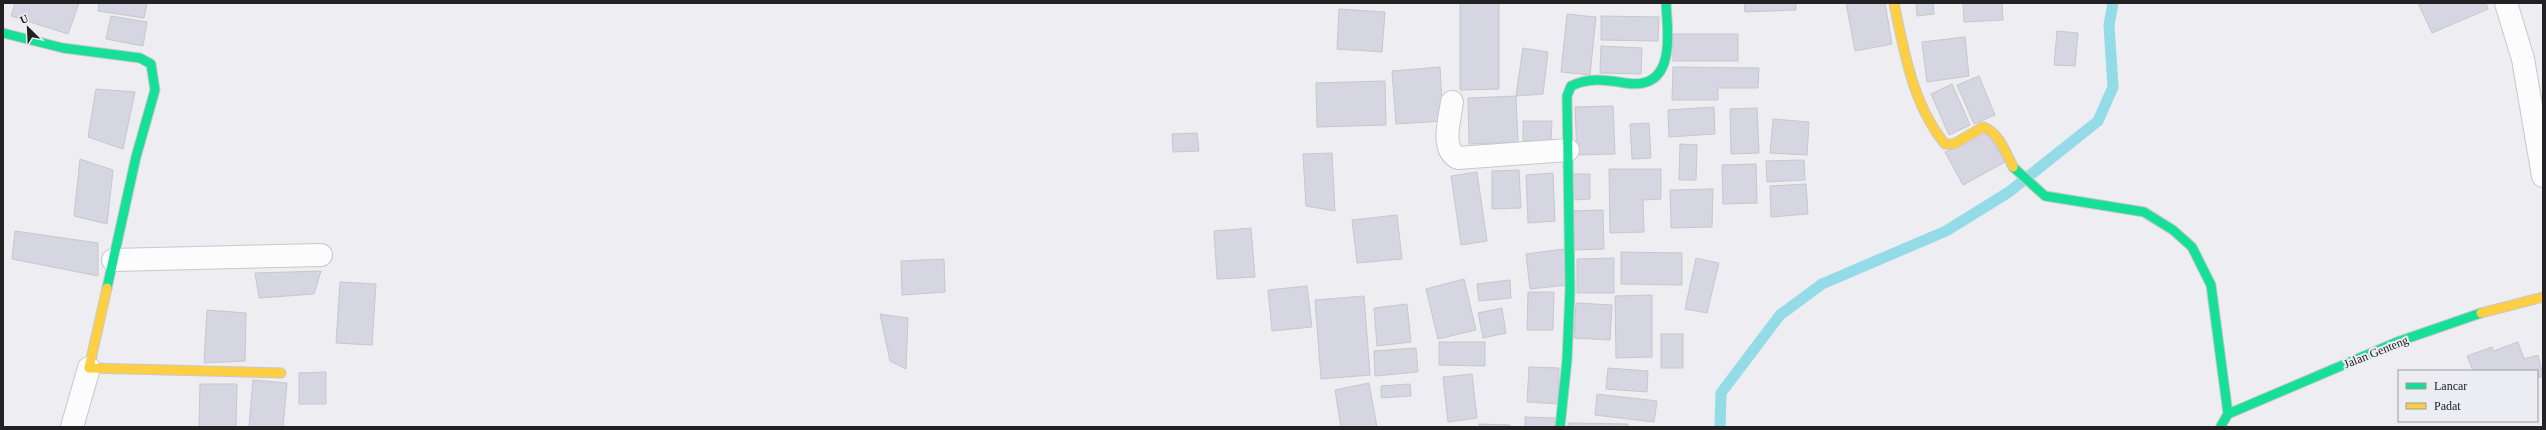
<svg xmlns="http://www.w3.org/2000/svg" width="2546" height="430" font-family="'Times New Roman',serif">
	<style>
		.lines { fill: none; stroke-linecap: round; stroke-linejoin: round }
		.stream { stroke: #93dbe6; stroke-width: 11 }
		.building { fill: #d6d5e2; stroke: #c8c7cb }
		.street-casing { stroke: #c8c8cc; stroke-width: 24 }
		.fast-casing { stroke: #c8c8cc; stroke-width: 11 }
		.slow-casing { stroke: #c8c8cc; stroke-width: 11 }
		.street { stroke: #fcfcfd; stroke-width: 22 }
		.fast { stroke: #16e098; stroke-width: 9 }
		.slow { stroke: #ffcf43; stroke-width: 9 }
		.labels { text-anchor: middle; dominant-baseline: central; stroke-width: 4; stroke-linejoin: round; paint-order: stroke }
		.street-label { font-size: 12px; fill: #222124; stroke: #ececf3 }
	</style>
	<rect width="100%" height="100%" fill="#ededf2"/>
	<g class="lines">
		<polyline class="stream" points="1720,427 1721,393 1780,315 1822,284 1946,231 2009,192 2098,121 2113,87 2109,25 2113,3"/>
	</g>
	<g class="building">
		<polygon points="15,3 79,3 68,34 11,16"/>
		<polygon points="99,3 147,3 144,18 98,11"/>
		<polygon points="1460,3 1499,3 1499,89 1460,90"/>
		<polygon points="1744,3 1796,3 1796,10 1745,12"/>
		<polygon points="1846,3 1885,3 1892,44 1855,51"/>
		<polygon points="1916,3 1933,3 1934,14 1917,16"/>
		<polygon points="1963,3 2002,3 2003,20 1964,22"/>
		<polygon points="2418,3 2486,3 2488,9 2432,33"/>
		<polygon points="1339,9 1385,12 1382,52 1337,49"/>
		<polygon points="1567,14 1596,17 1590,75 1561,72"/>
		<polygon points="111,16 147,22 143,46 106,39"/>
		<polygon points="1601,16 1659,17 1658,41 1601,40"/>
		<polygon points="2057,31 2078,33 2075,66 2054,65"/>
		<rect x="1673" y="34" width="65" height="27"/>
		<polygon points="1965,37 1969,76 1927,82 1922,42"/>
		<polygon points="1601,46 1642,48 1641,74 1600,73"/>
		<polygon points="1523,48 1548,52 1543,94 1516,96"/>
		<polygon points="1440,67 1443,121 1396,124 1392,71"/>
		<polygon points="1673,67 1759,68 1758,88 1718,88 1718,100 1672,100"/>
		<polygon points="1979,76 1995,115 1974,124 1957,85"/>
		<polygon points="1385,81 1386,125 1317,127 1316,83"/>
		<polygon points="1952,84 1970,125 1949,135 1931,94"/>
		<polygon points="96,89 135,92 123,149 88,137"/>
		<polygon points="1516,96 1518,142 1469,144 1468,98"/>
		<polygon points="1613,106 1615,154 1577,155 1575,107"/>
		<polygon points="1714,107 1715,134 1669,137 1668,110"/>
		<polygon points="1757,108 1759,153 1731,154 1730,109"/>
		<polygon points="1773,119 1809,122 1807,155 1770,153"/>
		<polygon points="1523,121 1552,121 1551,142 1523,141"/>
		<polygon points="1649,123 1651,158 1632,159 1630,124"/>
		<polygon points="1986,129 2005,162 1963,185 1945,152"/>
		<polygon points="1197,133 1199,151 1173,152 1172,134"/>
		<polygon points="1680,144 1697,145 1696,180 1679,180"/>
		<polygon points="1332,153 1335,211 1306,206 1303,154"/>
		<polygon points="80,159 113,170 107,224 74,216"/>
		<polygon points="1804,160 1805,180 1767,182 1766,161"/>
		<polygon points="1756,164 1757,203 1723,204 1722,165"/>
		<polygon points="1609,169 1661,169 1661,199 1643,200 1644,232 1610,233"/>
		<polygon points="1519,170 1521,208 1492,209 1492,171"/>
		<polygon points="1477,172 1487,241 1461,245 1451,176"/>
		<polygon points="1553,173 1555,221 1528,223 1526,175"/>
		<polygon points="1572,174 1590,174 1590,199 1573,200"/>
		<polygon points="1806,184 1808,214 1771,217 1770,186"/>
		<polygon points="1713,189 1712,227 1671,228 1670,190"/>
		<polygon points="1603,210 1604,249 1572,250 1571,211"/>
		<polygon points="1397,215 1402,259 1357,263 1352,220"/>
		<polygon points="1251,228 1255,277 1217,279 1214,231"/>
		<polygon points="15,231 98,243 98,276 12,259"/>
		<polygon points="1564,249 1568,285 1530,289 1526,254"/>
		<polygon points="1621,252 1682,253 1682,285 1621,284"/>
		<polygon points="1614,258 1614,293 1577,293 1577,259"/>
		<polygon points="1696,258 1719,263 1707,313 1685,309"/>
		<polygon points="944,259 945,292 902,295 901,261"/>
		<polygon points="321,271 314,294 259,298 255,273"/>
		<polygon points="1464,279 1476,330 1438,339 1426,289"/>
		<polygon points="1510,280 1511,298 1479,301 1477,284"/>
		<polygon points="340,282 376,284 372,345 336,343"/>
		<polygon points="1307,286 1312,327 1272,331 1268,290"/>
		<polygon points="1528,292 1554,292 1553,330 1527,330"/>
		<polygon points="1652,295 1652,357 1616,358 1615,296"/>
		<polygon points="1364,296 1370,375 1321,379 1315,300"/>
		<polygon points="1576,303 1612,305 1610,340 1574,338"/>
		<polygon points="1407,304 1411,342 1377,346 1374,308"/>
		<polygon points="1502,308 1506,333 1483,338 1478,313"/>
		<polygon points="207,310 246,313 245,361 204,363"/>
		<polygon points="880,314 908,318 906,369 890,361"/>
		<rect x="1661" y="334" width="22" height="34"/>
		<polygon points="1439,342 1485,342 1485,366 1439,365"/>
		<polygon points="2518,342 2524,359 2538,355 2543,376 2537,378 2537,371 2473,371 2467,356 2492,347 2493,351"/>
		<polygon points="1416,348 1418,372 1375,376 1374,351"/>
		<polygon points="1529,367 1559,368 1558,404 1527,402"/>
		<polygon points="1608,368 1648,371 1647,392 1606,389"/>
		<polygon points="326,372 326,404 299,404 299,373"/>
		<polygon points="1472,374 1477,418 1448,422 1443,377"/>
		<polygon points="253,380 287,383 283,427 249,427"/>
		<polygon points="1369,383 1377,427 1341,427 1335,390"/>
		<polygon points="200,384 237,384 236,427 199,427"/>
		<polygon points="1410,384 1411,396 1381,398 1381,386"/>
		<polygon points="1597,394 1657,401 1654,422 1595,415"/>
		<polygon points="1525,417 1555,418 1555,427 1525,427"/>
		<polygon points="1568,423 1628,424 1628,427 1568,427"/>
		<polygon points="1479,424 1510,425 1510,427 1479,427"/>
	</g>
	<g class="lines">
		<defs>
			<g id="street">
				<polyline points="2506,3 2523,59 2543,176"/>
				<path d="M1452 102C1450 119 1440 149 1458 158L1568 150"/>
				<polyline points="113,260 321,255"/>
				<polyline points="72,427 89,368"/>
			</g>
			<g id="fast">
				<polyline points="3,33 63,48 140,58 151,64 155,90 136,157 107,288"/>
				<polyline points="2013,167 2045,196 2144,212 2173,230 2192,247 2211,285 2228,414"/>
				<polyline points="2221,426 2228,414 2397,342 2481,313"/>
				<path d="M1560 427 1567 360 1570 290 1567 96 1571 86C1589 77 1606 80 1625 83 1676 91 1668 37 1666 3"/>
			</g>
			<g id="slow">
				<path d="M1894 3C1904 52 1913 105 1945 144H1954L1983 127C1999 132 2006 153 2013 167"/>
				<polyline points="107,288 89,368 281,373"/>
				<polyline points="2481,313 2543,297"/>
			</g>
		</defs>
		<use href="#street" class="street-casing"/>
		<use href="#fast" class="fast-casing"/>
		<use href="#slow" class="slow-casing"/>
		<use href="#street" class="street"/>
		<use href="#fast" class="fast"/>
		<use href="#slow" class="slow"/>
	</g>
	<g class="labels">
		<g class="street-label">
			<text transform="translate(2376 352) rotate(-22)">Jalan Genteng</text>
		</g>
	</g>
	<rect width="2546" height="430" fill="none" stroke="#222124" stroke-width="8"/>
	<rect x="2398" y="370" width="140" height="52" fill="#ececf3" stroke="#9b9ba0"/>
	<rect x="2406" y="383" width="20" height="6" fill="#16e098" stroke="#9b9ba0"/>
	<text x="2434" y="390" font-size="12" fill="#222124">Lancar</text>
	<rect x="2406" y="403" width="20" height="6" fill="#ffcf43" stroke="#9b9ba0"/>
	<text x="2434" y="410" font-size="12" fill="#222124">Padat</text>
	<g transform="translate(28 28) rotate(336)" stroke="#ececf3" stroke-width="3" paint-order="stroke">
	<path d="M0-3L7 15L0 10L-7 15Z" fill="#222124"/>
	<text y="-6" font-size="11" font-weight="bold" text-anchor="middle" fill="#222124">U</text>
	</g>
</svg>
